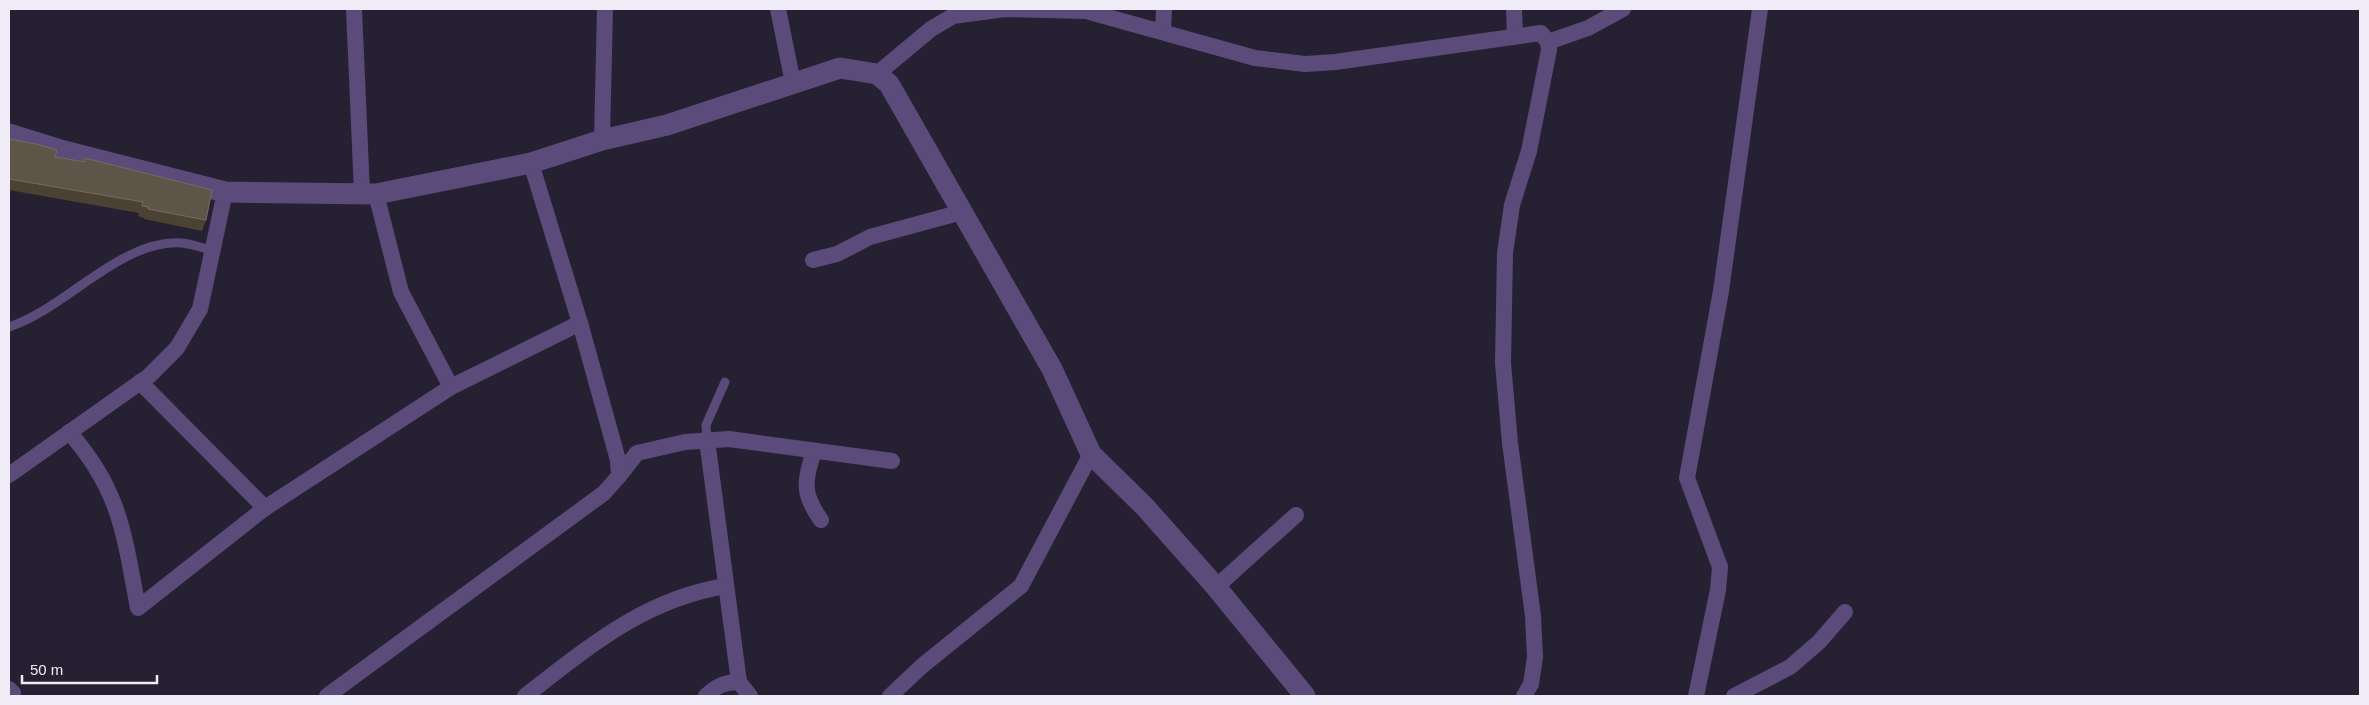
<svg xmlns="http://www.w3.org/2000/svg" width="2369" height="705" font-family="Arial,sans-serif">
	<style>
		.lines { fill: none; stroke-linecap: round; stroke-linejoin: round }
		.service { stroke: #5b4b7b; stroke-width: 9 }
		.minor { stroke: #5b4b7b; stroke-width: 16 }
		.tertiary { stroke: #5b4b7b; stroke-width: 21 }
		.wall { fill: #4c4233 }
		.building { fill: #5e5448; stroke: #746c64 }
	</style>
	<rect width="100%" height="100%" fill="#262132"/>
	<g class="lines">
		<g class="service">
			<path d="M9 327C67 308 120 239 182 243 192 244 202 248 212 250"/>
			<polyline points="707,440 706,425 725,382"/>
		</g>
		<g class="minor">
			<polyline points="354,9 362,193"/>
			<polyline points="778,9 793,83"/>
			<polyline points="1514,9 1515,36"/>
			<polyline points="1163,31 1164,9"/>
			<polyline points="1548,42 1588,28 1623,9"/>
			<polyline points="877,74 931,29 953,16 1005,9 1086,11 1255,58 1305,64 1335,62 1541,33 1548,42 1549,50 1529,151 1512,205 1505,253 1503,363 1510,443 1533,616 1535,657 1531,684 1524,696"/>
			<polyline points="602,140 605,9"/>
			<polyline points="376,194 401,292 451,387"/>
			<polyline points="813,260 837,254 870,237 962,212"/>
			<polyline points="140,382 265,508"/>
			<path d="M69 432C121 491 124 535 138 608L265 508 451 387 580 323"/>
			<polyline points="707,440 739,682"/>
			<path d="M814 451C804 481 802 494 821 520"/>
			<polyline points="9,475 149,376 177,348 200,309 225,192"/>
			<polyline points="619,476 637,453 685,442 729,439 892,461"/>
			<polyline points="1216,587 1296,515"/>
			<polyline points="9,689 13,693"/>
			<polyline points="327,696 604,493 619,476 618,460 580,323 531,163"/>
			<path d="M525 696C589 647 644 599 726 586"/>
			<path d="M706 696C716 686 725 682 739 682L750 696"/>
			<polyline points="890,696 922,666 1021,586 1091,454"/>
			<polyline points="1696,696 1718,590 1720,567 1687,478 1721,291 1760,9"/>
			<polyline points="1734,696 1790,667 1819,642 1845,612"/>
		</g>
		<polyline class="tertiary" points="9,134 64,151 225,192 376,194 531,163 602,140 667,125 840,68 877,74 889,84 1052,369 1091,454 1145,507 1216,587 1305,696"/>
	</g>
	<polygon class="wall" points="9,139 55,157 84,162 85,158 206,220 202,231 144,219 144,218 138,216 139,213 9,190"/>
	<polygon class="building" points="9,139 36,144 57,150 55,157 85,162 85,158 212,190 206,220 148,209 148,207 142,206 143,202 9,179"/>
	<rect width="2369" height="705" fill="none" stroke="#efecf8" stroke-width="20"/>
	<path d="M22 675v8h135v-8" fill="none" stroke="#efecf8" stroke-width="2.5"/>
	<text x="30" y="675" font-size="15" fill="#efecf8" stroke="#262132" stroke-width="4" paint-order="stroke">50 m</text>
</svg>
